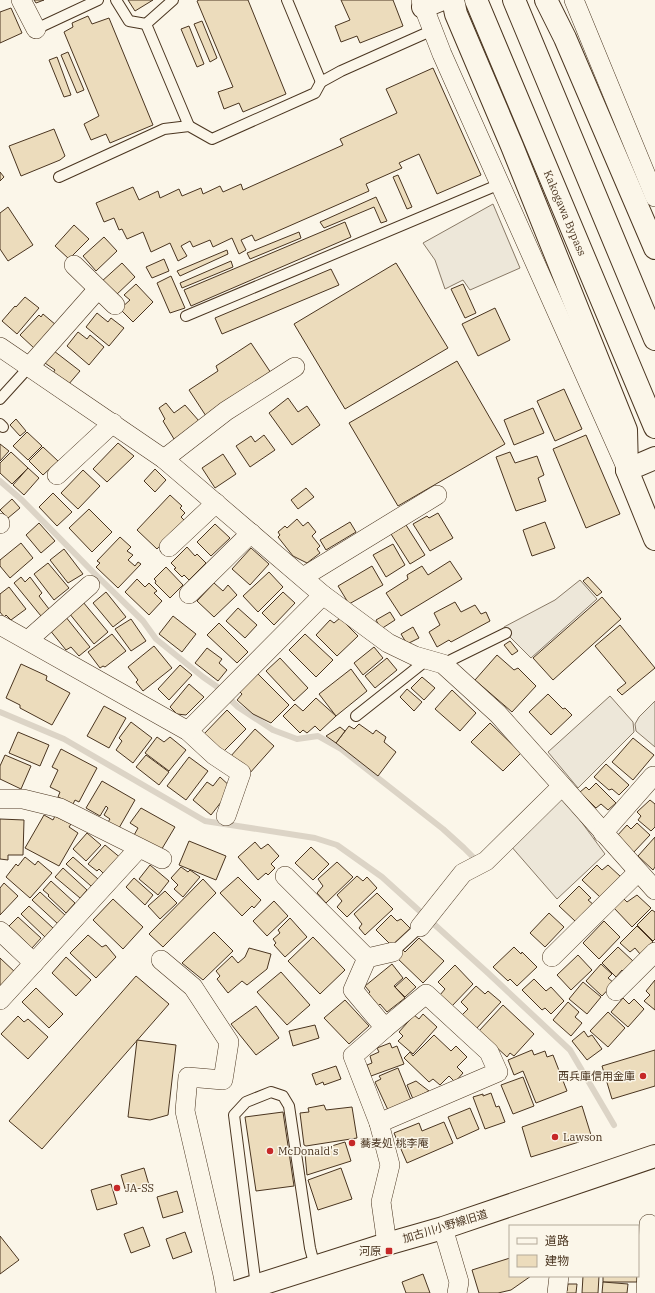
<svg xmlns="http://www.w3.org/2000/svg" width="655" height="1293" font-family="'IBM Plex Serif','Noto Sans JP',serif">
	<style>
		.parking { fill: #ede7d9; stroke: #887966 }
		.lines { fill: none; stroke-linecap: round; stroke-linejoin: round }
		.stream { stroke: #dcd4c6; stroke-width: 6 }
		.building { fill: #ecdcbc; stroke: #4a3520 }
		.lane-casing { stroke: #4a3520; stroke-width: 12 }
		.street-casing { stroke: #4a3520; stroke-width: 20 }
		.secondary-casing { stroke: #4a3520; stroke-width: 24 }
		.highway-casing { stroke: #4a3520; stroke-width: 24 }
		.lane { stroke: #fbf6e9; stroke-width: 10 }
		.street { stroke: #fbf6e9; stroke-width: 19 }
		.secondary { stroke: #fbf6e9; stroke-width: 22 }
		.highway { stroke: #fbf6e9; stroke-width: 22 }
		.poi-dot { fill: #c62828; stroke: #fbf6e9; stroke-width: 1.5 }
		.labels { text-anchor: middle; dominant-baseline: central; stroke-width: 3; stroke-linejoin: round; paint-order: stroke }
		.street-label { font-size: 11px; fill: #4a3520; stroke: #fbf6e9 }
		.poi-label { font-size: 11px; fill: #4a3520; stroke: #fbf6e9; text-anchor: start }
	</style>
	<rect width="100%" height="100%" fill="#fbf6e9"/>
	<g class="parking">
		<polygon points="493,204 520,268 470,290 463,280 445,289 435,260 423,243"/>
		<polygon points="580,580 597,599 531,658 506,633 504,627 555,600"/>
		<polygon points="610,696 633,722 634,732 578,788 548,752"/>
		<polygon points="655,701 655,747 636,731 635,724 639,717"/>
		<polygon points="563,797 605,854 557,899 510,845"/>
	</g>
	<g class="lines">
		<g class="stream">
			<polyline points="0,481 22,500 95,574 143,621 156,639 203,677 216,686 238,707 273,730 297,739 318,736 341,749 443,829 464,848 474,858"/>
			<polyline points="0,712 64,739 205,821 315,838 337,845 382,877 488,973 570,1050 614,1125"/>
		</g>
	</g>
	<g class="building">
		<polygon points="34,0 44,0 36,3"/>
		<polygon points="128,0 153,0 135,11"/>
		<polygon points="199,0 248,0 286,94 243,112 239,103 224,109 218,92 233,87 197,1"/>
		<polygon points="341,0 393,0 403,26 360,43 357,36 341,42 335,26 350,20"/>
		<polygon points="11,8 22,33 0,43 0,12"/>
		<polygon points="88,16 92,24 109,18 153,125 110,143 106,134 91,140 84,124 99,116 64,32 73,27 72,23"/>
		<polygon points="202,21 217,58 210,62 194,24"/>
		<polygon points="189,26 204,64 197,67 181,29"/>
		<polygon points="68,52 84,90 77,93 61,55"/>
		<polygon points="57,57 71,95 64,97 49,60"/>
		<polygon points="433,68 481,175 437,194 419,154 399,163 402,168 366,184 369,191 255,241 252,235 241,240 246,250 239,254 232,238 213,247 210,240 193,247 190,241 181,246 187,256 178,261 170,243 151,252 143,232 127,239 122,229 119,230 114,218 104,222 96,203 133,187 139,200 158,191 160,198 179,189 182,196 201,188 203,194 220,186 223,192 241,184 243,190 343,145 340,139 397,113 386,89"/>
		<polygon points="54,129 65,156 60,160 21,176 9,146"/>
		<polygon points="0,172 4,177 0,181"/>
		<polygon points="398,175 412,207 407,209 393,177"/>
		<polygon points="376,197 387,221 381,223 374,207 324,228 320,222"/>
		<polygon points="8,207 33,245 8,261 0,249 0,213"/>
		<polygon points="345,222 351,237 191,306 184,290"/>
		<polygon points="74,225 89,239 69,259 55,246"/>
		<polygon points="299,232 301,238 250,259 247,253"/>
		<polygon points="104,237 117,251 96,271 83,256"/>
		<polygon points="227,250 228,254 180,276 177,271"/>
		<polygon points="164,259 169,271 152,278 146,267"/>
		<polygon points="231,261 233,267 182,288 180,283"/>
		<polygon points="122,263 135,277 115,296 101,282"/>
		<polygon points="396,263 448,348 345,409 294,324"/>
		<polygon points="331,269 339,285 222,334 215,318"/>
		<polygon points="171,276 185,308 170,313 157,283"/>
		<polygon points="136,284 153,302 133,322 120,309 130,300 124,295"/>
		<polygon points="463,284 476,313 465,318 451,289"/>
		<polygon points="25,297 39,308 17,334 2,321 15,306 16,307"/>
		<polygon points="495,308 510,340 478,356 462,324"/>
		<polygon points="97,313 108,322 111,318 124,328 109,346 86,327"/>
		<polygon points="43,314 56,325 34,348 20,335 39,315 41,317"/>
		<polygon points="78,332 87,339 90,335 104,347 89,365 67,346"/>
		<polygon points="251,343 271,373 206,416 189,390 218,371 216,366"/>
		<polygon points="54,351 80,371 68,385 53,373 55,370 45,363"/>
		<polygon points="457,361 505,444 398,506 349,423"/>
		<polygon points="564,389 582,429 555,441 537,401"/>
		<polygon points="288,398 298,412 307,406 320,425 292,445 269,413"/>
		<polygon points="166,403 174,413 185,405 199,421 175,439 174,439 163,421 165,419 159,408"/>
		<polygon points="533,408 544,433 514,445 504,420"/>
		<polygon points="16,419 26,431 20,436 10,425"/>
		<polygon points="27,432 42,446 28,460 13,446"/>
		<polygon points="264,435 275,450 250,467 236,446 251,436 255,442"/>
		<polygon points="586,435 620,514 586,528 553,449"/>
		<polygon points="118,443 134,456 107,482 93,469"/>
		<polygon points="0,444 9,451 0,461"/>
		<polygon points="43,447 58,461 43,475 29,461"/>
		<polygon points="11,452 28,468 12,484 0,473 0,463"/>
		<polygon points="510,452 515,463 537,456 544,475 538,478 546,501 516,511 496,457"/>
		<polygon points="223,454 236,474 215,488 202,468"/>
		<polygon points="28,468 39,478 24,495 13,485"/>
		<polygon points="155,469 166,480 155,492 144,481"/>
		<polygon points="83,470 100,486 78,509 61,493"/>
		<polygon points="306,488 314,497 298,509 291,500"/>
		<polygon points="53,493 72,512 57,526 39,507"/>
		<polygon points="170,495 182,506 180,508 185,513 181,517 184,520 157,549 137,530"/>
		<polygon points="12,499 20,508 8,518 0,510"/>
		<polygon points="89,509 112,532 92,552 69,528"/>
		<polygon points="438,513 453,538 430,551 413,524 427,516 429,518"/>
		<polygon points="297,519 303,526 308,522 316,532 312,536 320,546 317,549 320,553 307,563 293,556 278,537 280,535 278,532 285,526 287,528"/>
		<polygon points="350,522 356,532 326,550 320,540"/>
		<polygon points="545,522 555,548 532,556 523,530"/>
		<polygon points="39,523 55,541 41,553 26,535"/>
		<polygon points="215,524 230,538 211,556 197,542"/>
		<polygon points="406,525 425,555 410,564 391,534"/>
		<polygon points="120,537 131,547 127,551 133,555 128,560 135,566 138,562 141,564 118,588 96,567 100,563 97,561"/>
		<polygon points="21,543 33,558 10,578 0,566 0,560"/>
		<polygon points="393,544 405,565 386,577 373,555"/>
		<polygon points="187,547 195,556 197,554 206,563 189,580 184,575 182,577 174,569 176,568 171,563"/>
		<polygon points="251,548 269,564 250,585 232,569"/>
		<polygon points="64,549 83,574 68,583 50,560"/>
		<polygon points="450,561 462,579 401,616 386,593 408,579 407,575 422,566 428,575"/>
		<polygon points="48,563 69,588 54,600 34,574"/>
		<polygon points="372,566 383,585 349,604 338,586"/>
		<polygon points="166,567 183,585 170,598 155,583 156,581 154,579"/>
		<polygon points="269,572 283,587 258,612 243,596"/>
		<polygon points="21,577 25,582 30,577 42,593 39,596 49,609 41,616 14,583"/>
		<polygon points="588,577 602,592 597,596 583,581"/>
		<polygon points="137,579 145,587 149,583 157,591 154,593 162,601 149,615 125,592"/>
		<polygon points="214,583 223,591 228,585 237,595 214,617 197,601"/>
		<polygon points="9,587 26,609 11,620 6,615 4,617 0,612 0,594"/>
		<polygon points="106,592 126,617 113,627 93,603"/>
		<polygon points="283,592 295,603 274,625 262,613"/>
		<polygon points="602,597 621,619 553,680 533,658"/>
		<polygon points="83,602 108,632 94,644 69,613"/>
		<polygon points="455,602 461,612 475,605 481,614 486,612 490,621 451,642 449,640 437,647 429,632 440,625 434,613"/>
		<polygon points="238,608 257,625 245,638 226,621"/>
		<polygon points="390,612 395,620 381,629 376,620"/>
		<polygon points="65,616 90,647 79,656 71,647 66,650 49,629"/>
		<polygon points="173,616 196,634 182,652 159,634"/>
		<polygon points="340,618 358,636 337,656 316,635 330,620 334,623"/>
		<polygon points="131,619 146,641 131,651 115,629"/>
		<polygon points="219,623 248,652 237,663 207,635"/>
		<polygon points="620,625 655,668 622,695 617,690 626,683 595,646"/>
		<polygon points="413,627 419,638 407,644 401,634"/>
		<polygon points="112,634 126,651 105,667 103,666 100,668 88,652"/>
		<polygon points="305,634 333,660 316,677 289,650"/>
		<polygon points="510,641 518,651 512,655 504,645"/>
		<polygon points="154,646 172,668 143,691 136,682 138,680 128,667"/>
		<polygon points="374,647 383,658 363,675 354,663"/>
		<polygon points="207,648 222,659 219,663 227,670 218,681 195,663"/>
		<polygon points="497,655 514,670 518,668 536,686 512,712 475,680"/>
		<polygon points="280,658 308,688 294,701 266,671"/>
		<polygon points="387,658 397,670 375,688 365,676"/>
		<polygon points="21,664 47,676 46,680 70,693 52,725 20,708 20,705 6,698"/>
		<polygon points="180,665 192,675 169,700 158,689"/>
		<polygon points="351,669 367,691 336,716 319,694"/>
		<polygon points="258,674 289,705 271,723 253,714 237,700 242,694 240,692"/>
		<polygon points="422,677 435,688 424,700 411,688"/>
		<polygon points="189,684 204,697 186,715 177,714 170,707"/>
		<polygon points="407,689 422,702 414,711 400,697"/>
		<polygon points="452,690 476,713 460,731 435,709"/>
		<polygon points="548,694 563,709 565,708 572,715 551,735 529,712"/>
		<polygon points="316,698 336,716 320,731 315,726 307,733 303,730 300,733 283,716 295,704 303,711"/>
		<polygon points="104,706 126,718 109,748 87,736"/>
		<polygon points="227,710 246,729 223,752 204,734"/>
		<polygon points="131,722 152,738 133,763 116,750 122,741 119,738"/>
		<polygon points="490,723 521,753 503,771 471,742"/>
		<polygon points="359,724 373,734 376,730 386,737 384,742 396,752 378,776 336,743 349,726 354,729"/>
		<polygon points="340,727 345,731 336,743 326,736"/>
		<polygon points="255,729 274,746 249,774 230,757"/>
		<polygon points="18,732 49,745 40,766 9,753"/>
		<polygon points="157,737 164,742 170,737 186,750 169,771 145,753"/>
		<polygon points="633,738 654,755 633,780 612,762"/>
		<polygon points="61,749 97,768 79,802 75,800 73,804 58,797 60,792 50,787 58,770 52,767"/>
		<polygon points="5,755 31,766 21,789 0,779 0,766"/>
		<polygon points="146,755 169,772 159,785 136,767"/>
		<polygon points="189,757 208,771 186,800 167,786"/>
		<polygon points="606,764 629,785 619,795 612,789 609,790 594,777"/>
		<polygon points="220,777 232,788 211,815 193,800 207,782 213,786"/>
		<polygon points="102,781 135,800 119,828 108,822 110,819 104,815 108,808 106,806 100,816 86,808"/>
		<polygon points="596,783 616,803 608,810 601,804 596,808 580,792 586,787 589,790"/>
		<polygon points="650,800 655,804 655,827 651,831 638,820 641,816 637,812"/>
		<polygon points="141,808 175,827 160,852 133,837 138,828 130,823"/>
		<polygon points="44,815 53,820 55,816 71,824 69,827 78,833 59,866 25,848"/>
		<polygon points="0,819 24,820 23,855 8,855 8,860 0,859"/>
		<polygon points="637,823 650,835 633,853 616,837 627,825 631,829"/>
		<polygon points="87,833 101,845 86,861 73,849"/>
		<polygon points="655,837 655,867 653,870 638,856"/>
		<polygon points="189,841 226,856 216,880 179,865"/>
		<polygon points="255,842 261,849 268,844 279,856 271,864 275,868 268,875 266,873 258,880 238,857"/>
		<polygon points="105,845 122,859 107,877 99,869 97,871 88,864"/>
		<polygon points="311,847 329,864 313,880 295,863"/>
		<polygon points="25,857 35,865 38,861 52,873 30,898 6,877 16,864 18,866"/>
		<polygon points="73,857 98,879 91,886 66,864"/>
		<polygon points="337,862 353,877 326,903 317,893 323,886 318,879"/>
		<polygon points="150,865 169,881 158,895 139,879"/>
		<polygon points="597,865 602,870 608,865 621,877 600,897 582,880"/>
		<polygon points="181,867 188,872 190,870 200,877 183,897 174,889 178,885 171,878"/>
		<polygon points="63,868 87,890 80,898 55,877"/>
		<polygon points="357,876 363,881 367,877 377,888 347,917 337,907 342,901 337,895"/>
		<polygon points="238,877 261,900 254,908 252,906 242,916 220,893"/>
		<polygon points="134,878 153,895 145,905 126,887"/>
		<polygon points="203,879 216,893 163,947 149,934"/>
		<polygon points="51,881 75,903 66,913 48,896 49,895 43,890"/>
		<polygon points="4,883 18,896 0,915 0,888"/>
		<polygon points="579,886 591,898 588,900 594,905 575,921 559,906"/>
		<polygon points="165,891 177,903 160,919 148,906"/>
		<polygon points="40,892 66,916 58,924 32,900"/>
		<polygon points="377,893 393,909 365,935 359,928 362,924 354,914"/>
		<polygon points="637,895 651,908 632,927 614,908 624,899 627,902"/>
		<polygon points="113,899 143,927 123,949 93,920"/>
		<polygon points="274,901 288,916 267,936 253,921"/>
		<polygon points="29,906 53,928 45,937 21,914"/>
		<polygon points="652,910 655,912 655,939 653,941 637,925"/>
		<polygon points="549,913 564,927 545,947 530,933"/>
		<polygon points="391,915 397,921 401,919 413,931 394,948 376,930"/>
		<polygon points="18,917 41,938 32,948 9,926"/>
		<polygon points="290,918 307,937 285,957 274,945 276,943 273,939 280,933 278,930"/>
		<polygon points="604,921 620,937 599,959 583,943"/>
		<polygon points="637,926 653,942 640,954 635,948 630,952 620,943"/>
		<polygon points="214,932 233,951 203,980 182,963"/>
		<polygon points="88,935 102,947 106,945 116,957 96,978 70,953"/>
		<polygon points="313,937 345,970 320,994 288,961"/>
		<polygon points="419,938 444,961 423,983 396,957 403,950 405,952"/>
		<polygon points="514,947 521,954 522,952 537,967 517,986 510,979 508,981 493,967"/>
		<polygon points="618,947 634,962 624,972 622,970 616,977 602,963"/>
		<polygon points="249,948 271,954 267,969 247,985 242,981 228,993 217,979 220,976 216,971 232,956 238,963 245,957"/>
		<polygon points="578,955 592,970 571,990 557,975"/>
		<polygon points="66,957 91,980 76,996 52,973"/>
		<polygon points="0,958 17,974 0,993"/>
		<polygon points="392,964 403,978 394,986 405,998 387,1012 380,1004 378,1006 368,994 370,992 365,986"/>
		<polygon points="601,964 612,974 608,978 614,983 602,996 586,981"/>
		<polygon points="455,965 473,984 452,1006 440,995 445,989 438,982"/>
		<polygon points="281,972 310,1005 287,1025 257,992"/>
		<polygon points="136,976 169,1004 42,1149 9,1121"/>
		<polygon points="406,977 416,987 405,997 395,987"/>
		<polygon points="534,979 546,991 551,987 564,1001 551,1014 545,1008 542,1010 522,990"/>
		<polygon points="655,980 655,1010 644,1001 650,995 646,991"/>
		<polygon points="583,982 601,997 587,1014 569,999"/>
		<polygon points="476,986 485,994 488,991 501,1002 476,1029 461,1016 468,1009 461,1002"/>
		<polygon points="36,988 63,1014 49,1028 22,1002"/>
		<polygon points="623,998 629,1004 634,999 644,1009 628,1027 611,1012"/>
		<polygon points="345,1000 369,1026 349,1044 324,1018"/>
		<polygon points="568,1002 579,1012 575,1017 582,1023 571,1036 553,1020"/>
		<polygon points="503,1005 534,1034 514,1056 510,1053 507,1057 479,1031"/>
		<polygon points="256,1006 279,1038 256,1055 231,1024"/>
		<polygon points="608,1012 625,1028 608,1047 590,1031"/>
		<polygon points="423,1014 437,1027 413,1054 398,1041 403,1036 399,1032 414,1015 419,1019"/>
		<polygon points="18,1016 24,1022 28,1019 48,1037 28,1059 1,1034"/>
		<polygon points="315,1025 319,1038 293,1046 289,1031"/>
		<polygon points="584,1031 588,1037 592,1035 602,1049 587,1060 572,1041"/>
		<polygon points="434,1035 451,1051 456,1046 467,1057 457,1067 463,1073 455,1082 449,1076 440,1085 433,1079 429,1082 404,1058 410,1052 413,1056"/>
		<polygon points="137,1040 176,1045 168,1115 150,1120 128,1117"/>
		<polygon points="390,1043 392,1048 397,1046 404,1064 371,1076 367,1065 372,1063 370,1056 379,1052 377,1048"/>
		<polygon points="532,1050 534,1055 545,1051 547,1057 553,1055 567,1091 536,1103 523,1071 514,1075 508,1060"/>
		<polygon points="655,1050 655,1086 612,1099 602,1066"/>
		<polygon points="336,1066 341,1079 324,1085 323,1082 316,1085 312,1074"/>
		<polygon points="398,1068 411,1100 388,1110 375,1082 381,1079 379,1076"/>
		<polygon points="523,1077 534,1106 513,1114 501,1085"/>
		<polygon points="416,1081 429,1091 413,1099 407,1085"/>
		<polygon points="491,1093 496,1107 499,1106 505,1122 485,1129 473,1097 483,1094 483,1096"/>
		<polygon points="324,1105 326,1110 352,1107 357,1138 306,1146 304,1145 300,1113 309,1112 308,1108"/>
		<polygon points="582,1106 591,1135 579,1139 579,1142 531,1157 522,1127"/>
		<polygon points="470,1108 479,1129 457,1139 448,1117"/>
		<polygon points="283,1112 294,1186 256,1191 245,1117"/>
		<polygon points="444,1122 453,1143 407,1163 394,1133 419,1123 422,1131"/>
		<polygon points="345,1142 351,1161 307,1175 305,1154"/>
		<polygon points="144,1168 149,1185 126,1192 121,1175"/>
		<polygon points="341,1168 352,1199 318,1210 308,1180"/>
		<polygon points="111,1184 117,1204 97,1210 91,1190"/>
		<polygon points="177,1191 183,1212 163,1218 157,1197"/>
		<polygon points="143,1227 150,1246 131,1253 124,1234"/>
		<polygon points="185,1232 192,1252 173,1259 166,1239"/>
		<polygon points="0,1236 19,1260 0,1274"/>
		<polygon points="510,1258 510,1276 531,1276 511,1290 498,1293 479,1293 472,1270"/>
		<polygon points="423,1274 430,1293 406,1293 402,1282"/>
		<polygon points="583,1276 599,1276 598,1293 582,1293"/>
		<rect x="603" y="1276" width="34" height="6"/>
		<polygon points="603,1282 628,1284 627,1293 602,1293"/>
		<polygon points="568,1284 577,1284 576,1293 563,1293 567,1291"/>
	</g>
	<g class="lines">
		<defs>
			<g id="lane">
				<polyline points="116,0 129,21 146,24 173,0"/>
				<polyline points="287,0 321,82 341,71 433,30"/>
				<polyline points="146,24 189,126"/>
				<polyline points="36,29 98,0"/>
				<polyline points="59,177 164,129 189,126 212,139 315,93 321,82"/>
				<polyline points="186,316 500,184"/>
				<polyline points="0,399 29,367"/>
				<polyline points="0,424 3,427"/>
				<polyline points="443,664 506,633"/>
				<polyline points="356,716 428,659"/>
				<polyline points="393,952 420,927"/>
				<polyline points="256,1286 234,1115 246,1102 271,1092 283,1096 289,1106 310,1248 315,1267"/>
			</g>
			<g id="street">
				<polyline points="21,0 36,29"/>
				<polyline points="421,0 442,54 626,467"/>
				<polyline points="574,0 655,197"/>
				<polyline points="74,265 115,305"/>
				<polyline points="0,347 164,459 323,595 388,643 415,656 443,664 498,714 655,890"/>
				<polyline points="29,367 98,289"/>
				<polyline points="164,459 226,411 295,367"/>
				<polyline points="57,475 113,423"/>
				<polyline points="0,524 0,523"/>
				<polyline points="169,547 216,503"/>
				<polyline points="303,577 437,495"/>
				<polyline points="189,594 251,533"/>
				<polyline points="0,625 188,731 214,755 241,773 226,816"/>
				<polyline points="28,640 90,585"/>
				<polyline points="188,731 323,595"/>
				<polyline points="0,799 23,799 60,808 162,859"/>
				<polyline points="603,833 653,776"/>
				<polyline points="285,876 367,958"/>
				<polyline points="420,927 463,873 486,861 562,786"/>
				<polyline points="0,931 34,963"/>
				<polyline points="552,957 638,872"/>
				<polyline points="161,960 193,987 229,1042 223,1080 188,1077 185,1111 223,1275 226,1293"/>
				<polyline points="616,991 655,952"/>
				<polyline points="0,1000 139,848"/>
				<polyline points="379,1123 498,1072 489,1052 426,994 385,1028"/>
				<polyline points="443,1228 459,1282 457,1293"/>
				<polyline points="387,1244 381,1202 390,1165 379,1123 353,1056 385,1028 353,990 367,958 393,952"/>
				<polyline points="557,1293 559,1276"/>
				<polyline points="646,1293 649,1224"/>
			</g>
			<g id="secondary">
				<polyline points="423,7 440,0"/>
				<polyline points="655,458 627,470 655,539"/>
				<polyline points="233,1293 387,1244 443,1228 655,1156"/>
			</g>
			<g id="highway">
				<polyline points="453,0 456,14 512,146 626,430 627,470"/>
				<polyline points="476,0 655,427"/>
				<polyline points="514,0 655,339"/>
				<polyline points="546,0 565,38 655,248"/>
			</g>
		</defs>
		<use href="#lane" class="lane-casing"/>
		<use href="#street" class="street-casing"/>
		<use href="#secondary" class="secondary-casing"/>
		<use href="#highway" class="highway-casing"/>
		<use href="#lane" class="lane"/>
		<use href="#street" class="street"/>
		<use href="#secondary" class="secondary"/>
		<use href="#highway" class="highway"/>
	</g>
	<g class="poi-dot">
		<circle cx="643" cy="1076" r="4"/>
		<circle cx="555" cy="1137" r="4"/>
		<circle cx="352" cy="1143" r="4"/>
		<circle cx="270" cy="1151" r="4"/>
		<circle cx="117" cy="1188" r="4"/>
		<rect x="385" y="1247" width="8" height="8" rx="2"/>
	</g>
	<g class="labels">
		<g class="street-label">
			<text transform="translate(565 213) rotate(67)">Kakogawa Bypass</text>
			<text transform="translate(445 1226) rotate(-17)">加古川小野線旧道</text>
		</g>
		<g class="poi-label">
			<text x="635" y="1076" text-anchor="end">西兵庫信用金庫</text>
			<text x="563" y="1137">Lawson</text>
			<text x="360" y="1143">蕎麦処 桃李庵</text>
			<text x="278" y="1151">McDonald's</text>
			<text x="125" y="1188">JA-SS</text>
			<text x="381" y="1251" text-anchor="end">河原</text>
		</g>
	</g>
	<rect x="509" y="1225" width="130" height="52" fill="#fbf6e9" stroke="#b4a999"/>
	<rect x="517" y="1238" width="20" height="6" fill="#fbf6e9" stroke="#b4a999"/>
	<text x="545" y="1245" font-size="12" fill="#4a3520">道路</text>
	<rect x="517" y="1255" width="20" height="12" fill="#ecdcbc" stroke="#b4a999"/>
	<text x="545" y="1265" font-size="12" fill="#4a3520">建物</text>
</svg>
